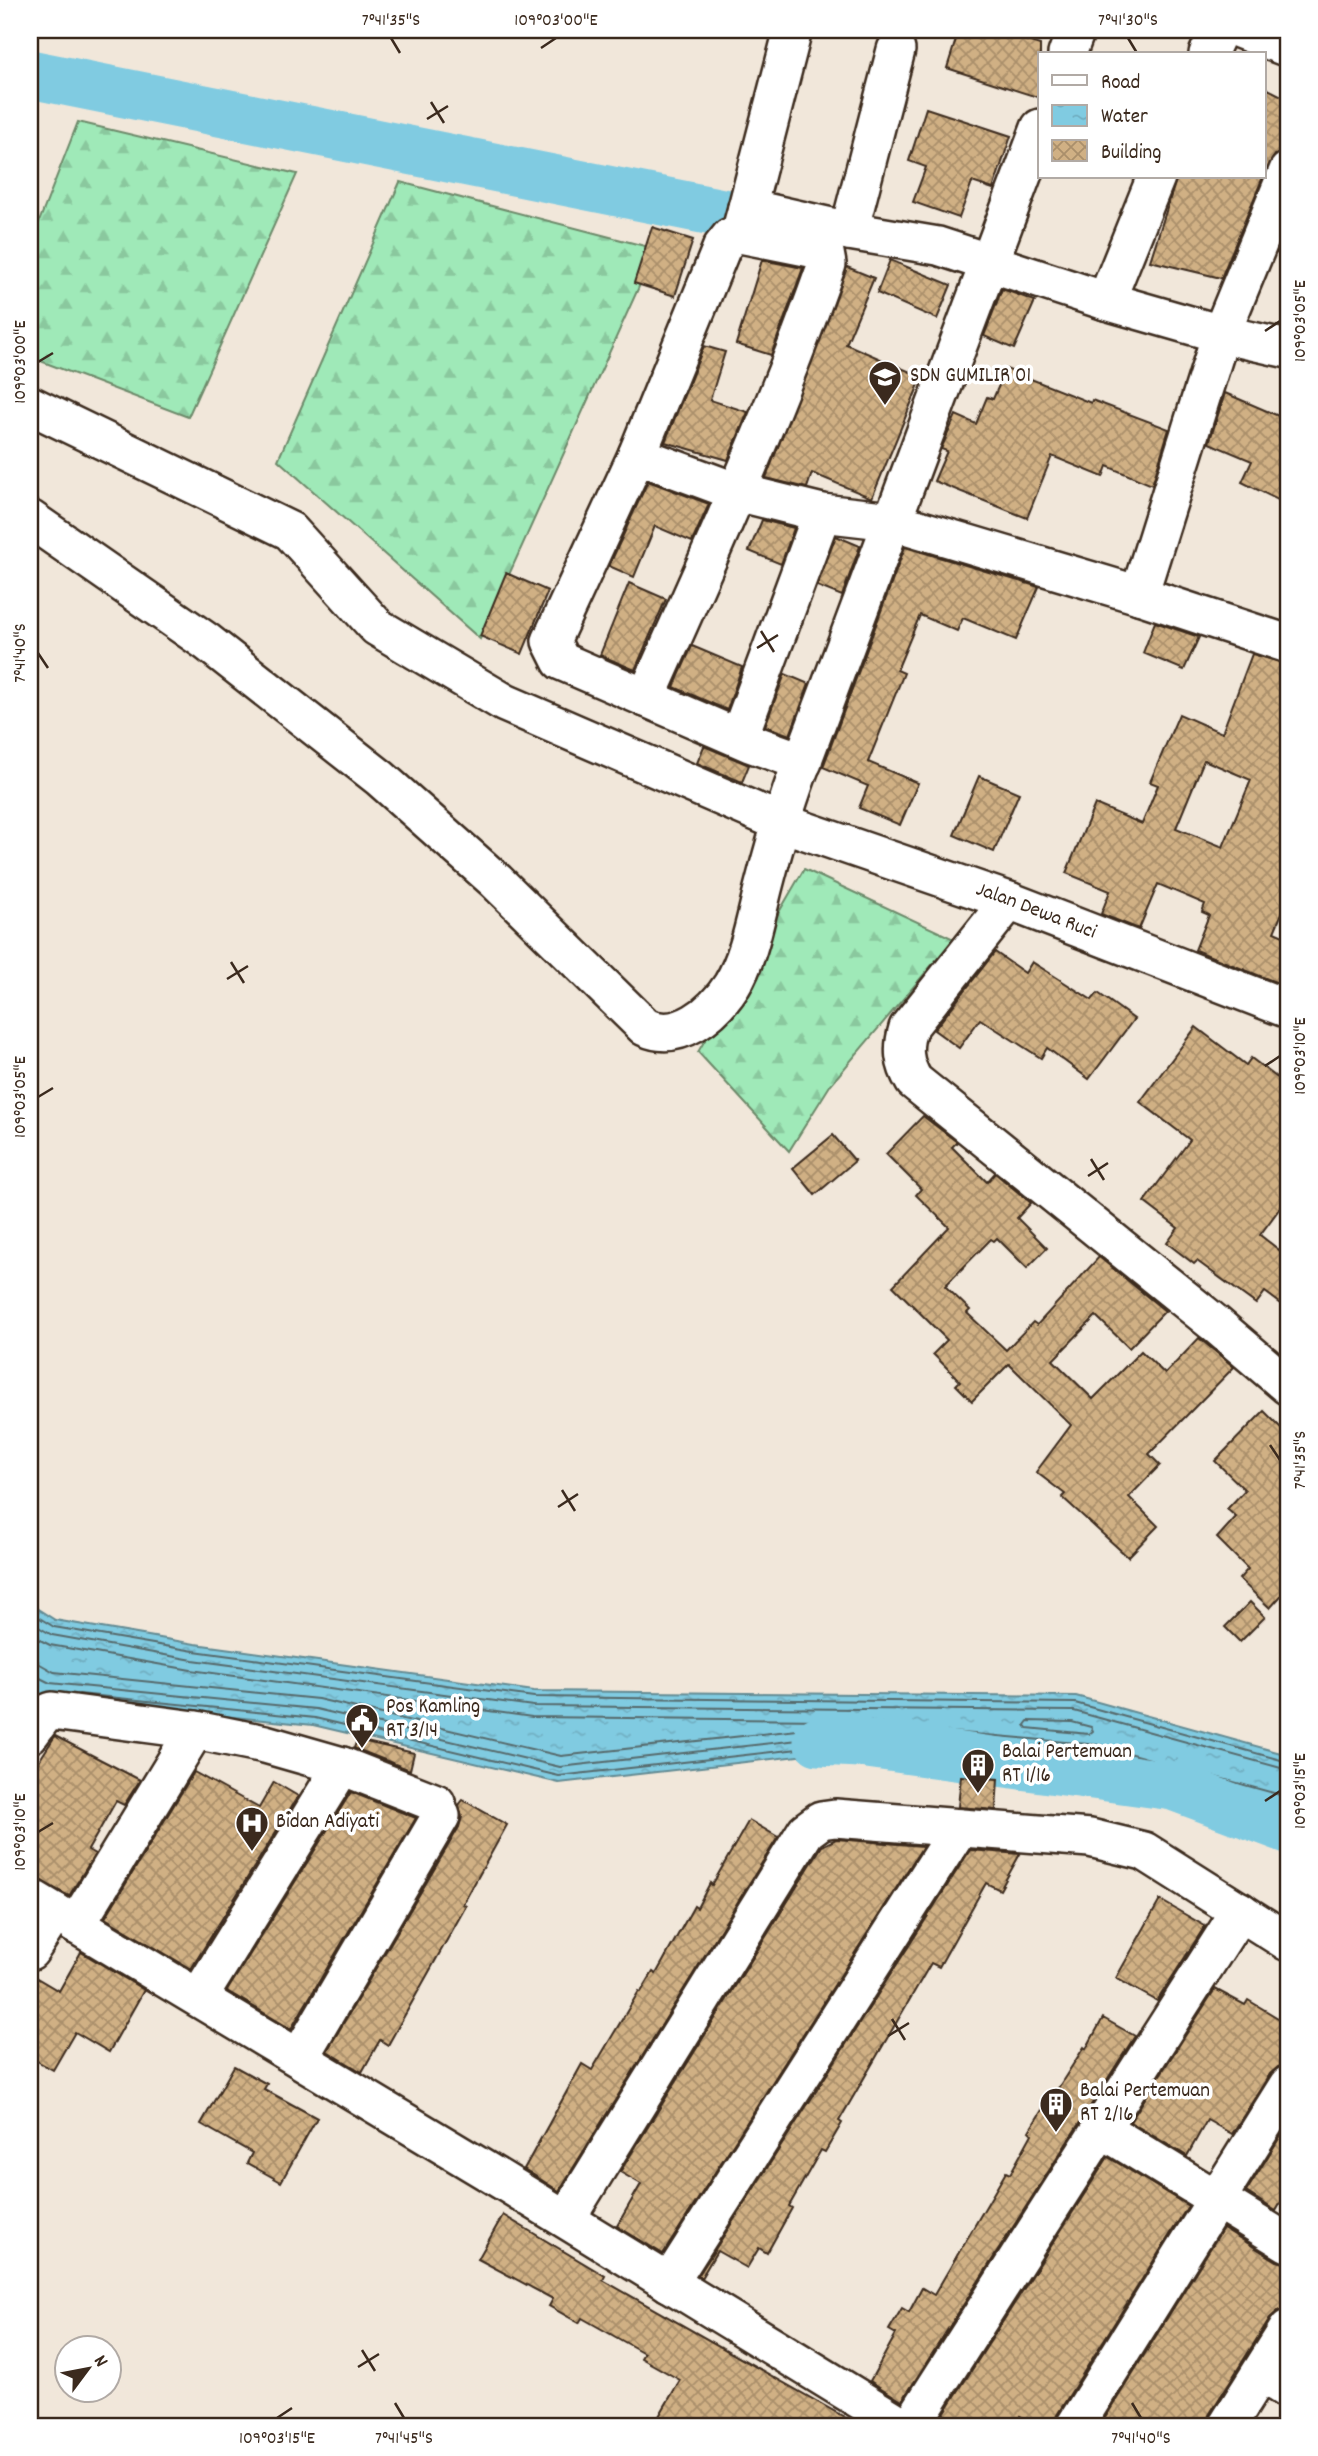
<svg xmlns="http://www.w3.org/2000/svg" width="1318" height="2456" font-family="Dekko,sans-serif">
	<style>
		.forest { fill: url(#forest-firs); stroke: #6d8a6b; stroke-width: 2 }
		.water { fill: url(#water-ripples); stroke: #648b93; stroke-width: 2 }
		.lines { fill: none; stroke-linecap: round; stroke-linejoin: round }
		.shore { stroke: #576a6c; stroke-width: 2 }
		.river { stroke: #80cbe1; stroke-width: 49 }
		.building { fill: url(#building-cross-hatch); stroke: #3b2a1e; stroke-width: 2; fill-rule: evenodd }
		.minor-casing { stroke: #3b2a1e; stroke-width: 42 }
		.minor { stroke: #fff; stroke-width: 37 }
		.ticks { fill: none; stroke: #3b2a1e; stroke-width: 2.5 }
		.labels { text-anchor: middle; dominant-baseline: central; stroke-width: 7; stroke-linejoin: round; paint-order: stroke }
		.poi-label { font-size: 21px; fill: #3b2a1e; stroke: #fff; text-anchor: start }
		.street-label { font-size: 21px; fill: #3b2a1e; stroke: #fff }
		.neatline { fill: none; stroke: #3b2a1e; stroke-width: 2.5 }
		.ticks-label { font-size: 18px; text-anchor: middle; fill: #3b2a1e }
	</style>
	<defs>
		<pattern id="forest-firs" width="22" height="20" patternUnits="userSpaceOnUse" patternTransform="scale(1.75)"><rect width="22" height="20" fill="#9fe9b8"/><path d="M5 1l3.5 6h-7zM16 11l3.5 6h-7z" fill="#8ac89e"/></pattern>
		<pattern id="water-ripples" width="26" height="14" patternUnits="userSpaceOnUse" patternTransform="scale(1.75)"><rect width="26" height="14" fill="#80cbe1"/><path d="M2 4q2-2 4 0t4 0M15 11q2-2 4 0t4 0" fill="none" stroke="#70aec1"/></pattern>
		<pattern id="building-cross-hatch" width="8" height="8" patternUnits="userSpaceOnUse" patternTransform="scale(1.75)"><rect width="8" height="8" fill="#d0b084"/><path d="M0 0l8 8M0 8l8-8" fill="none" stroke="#aa8f6b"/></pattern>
	</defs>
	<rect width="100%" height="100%" fill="#f1e7da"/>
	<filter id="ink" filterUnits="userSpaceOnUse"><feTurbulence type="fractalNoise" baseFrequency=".0143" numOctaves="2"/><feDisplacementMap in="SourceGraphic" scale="14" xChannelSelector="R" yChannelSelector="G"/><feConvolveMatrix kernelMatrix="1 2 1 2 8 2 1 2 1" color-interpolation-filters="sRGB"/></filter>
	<g filter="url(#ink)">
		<g class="forest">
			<polygon points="78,122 297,174 188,417 30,357 30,245"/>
			<polygon points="400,182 656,249 480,639 278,460"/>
			<polygon points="804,869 954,939 831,1084 789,1151 698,1052"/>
		</g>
		<polygon class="water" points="30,1604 55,1620 195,1644 534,1691 1076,1696 1288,1755 1288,1814 1097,1761 904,1744 559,1783 313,1725 43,1698 30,1687"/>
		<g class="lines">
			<g class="shore">
				<polyline points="30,1612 54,1627 194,1651 534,1697 1075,1703 1288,1762"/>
				<polyline points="30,1622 52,1635 193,1660 533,1706 1074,1711 1288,1770"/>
				<polyline points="30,1635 50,1645 191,1670 532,1717 825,1720 828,1723 825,1727 561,1756 318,1699 54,1672 40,1664 30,1663"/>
				<polyline points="30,1673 50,1683 316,1709 560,1767 905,1728 1099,1745 1288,1797"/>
				<polyline points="79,1694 315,1718 559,1776 904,1737 1099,1754 1288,1806"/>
				<polygon points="1028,1721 1072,1722 1091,1727 1093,1731 1089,1734 1027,1728 1025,1725"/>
			</g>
			<g class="river">
				<polyline points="30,74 792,227"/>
				<polyline points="818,1741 860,1743 1173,1786 1288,1829"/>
			</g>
		</g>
		<g class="building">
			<polygon points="959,30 992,30 1040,45 1040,98 947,68"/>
			<polygon points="1264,87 1288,99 1288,150 1275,155 1264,175"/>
			<polygon points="926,108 1011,136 993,189 972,182 959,218 913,202 926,167 909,161"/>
			<polygon points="1177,177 1263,177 1221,278 1150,261"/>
			<polygon points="1288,226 1288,259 1277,253"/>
			<polygon points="652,227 693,240 675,296 634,283"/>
			<polygon points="762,260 803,268 771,355 736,344"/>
			<polygon points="890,260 951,285 937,319 877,293"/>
			<polygon points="847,267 874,278 846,344 922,377 872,498 812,473 807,488 766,478"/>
			<polygon points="1002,289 1035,301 1014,349 984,336"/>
			<polygon points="704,346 725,352 710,400 748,412 728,460 665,442"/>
			<polygon points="1006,369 1091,403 1092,400 1169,429 1152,485 1107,466 1103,477 1052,456 1027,518 934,481 947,451 941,449 956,415 976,424 987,397 993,399"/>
			<polygon points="1225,393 1288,420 1288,505 1242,482 1252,461 1209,443"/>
			<polygon points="648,481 709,504 692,542 655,526 634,577 609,566"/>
			<polygon points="762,520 794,528 781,564 749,551"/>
			<polygon points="836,536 860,546 842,596 817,586"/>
			<polygon points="905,547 1039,587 1016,640 963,618 957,631 920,615 897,670 904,673 868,762 918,783 900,825 859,808 868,786 823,767"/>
			<polygon points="506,573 548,591 522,654 480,636"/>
			<polygon points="629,583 666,599 635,670 600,655"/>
			<polygon points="1155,622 1199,637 1184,670 1143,653"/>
			<polygon points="692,646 742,667 727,710 674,687"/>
			<path d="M1252 654 1288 664V899L1274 932 1288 938V987L1195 950 1209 915 1202 912 1205 904 1158 884 1139 929 1101 914 1110 891 1066 873 1095 804 1142 824 1158 785 1150 782 1179 714 1222 733ZM1204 760 1251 780 1223 847 1176 828Z"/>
			<polygon points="785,674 809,684 790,735 765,726"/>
			<polygon points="704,746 749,765 742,782 697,763"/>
			<polygon points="979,776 1019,793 994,852 954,835"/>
			<polygon points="995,952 1025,973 1032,962 1092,1000 1098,993 1134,1019 1089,1079 1047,1048 1041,1058 980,1019 959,1048 934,1030"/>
			<polygon points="1196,1027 1246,1065 1251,1058 1288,1086 1288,1197 1260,1235 1288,1257 1288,1309 1265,1292 1256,1304 1197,1261 1194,1264 1167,1243 1178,1228 1144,1202 1190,1140 1140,1102"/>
			<polygon points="923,1116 957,1142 952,1147 987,1182 995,1173 1031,1203 1017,1218 1047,1248 1027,1268 997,1238 994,1241 991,1239 945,1286 970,1310 967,1313 1006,1350 1033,1322 1037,1325 1099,1257 1165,1311 1129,1348 1096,1316 1053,1360 1093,1399 1141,1351 1165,1374 1199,1338 1234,1367 1149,1454 1160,1465 1129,1497 1158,1526 1128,1557 1062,1497 1065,1494 1036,1472 1071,1425 1009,1364 972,1401 956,1385 960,1381 933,1354 947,1340 893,1286 949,1227 916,1195 921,1189 886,1154"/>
			<polygon points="833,1135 855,1161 815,1195 793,1168"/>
			<polygon points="1264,1411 1288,1435 1288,1588 1270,1608 1239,1579 1248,1569 1217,1538 1236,1517 1227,1509 1245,1490 1215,1461"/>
			<polygon points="1250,1602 1265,1617 1240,1642 1225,1627"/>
			<polygon points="55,1736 140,1780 124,1805 116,1801 88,1850 95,1854 69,1896 30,1876 30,1775"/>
			<polygon points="357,1740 414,1753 410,1770 354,1748"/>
			<polygon points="194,1772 259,1808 274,1782 298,1796 191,1969 105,1918"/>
			<polygon points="961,1776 998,1779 996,1810 958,1807"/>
			<polygon points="351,1792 416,1818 291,2029 227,1991"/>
			<polygon points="463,1800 507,1825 463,1904 466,1906 388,2045 380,2040 362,2072 327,2051 459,1827 462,1817 459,1805"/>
			<polygon points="749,1820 778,1837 559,2191 524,2169 582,2064 592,2070 639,1991 641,1992 653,1972 656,1974 694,1906 697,1908 710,1883 712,1885"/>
			<polygon points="836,1839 923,1846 663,2254 617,2226 641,2184 620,2172 822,1846"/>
			<polygon points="970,1850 1020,1854 1000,1890 986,1883 939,1967 931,1963 839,2121 842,2123 825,2152 821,2150 789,2206 792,2208 767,2253 759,2248 747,2268 717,2251 701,2278 698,2276"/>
			<polygon points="1160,1900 1205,1926 1157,2001 1116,1978"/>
			<polygon points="81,1952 144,1990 109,2052 75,2032 53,2070 30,2057 30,1974 59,1991"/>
			<polygon points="1215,1989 1245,2005 1248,2000 1288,2024 1288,2064 1278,2067 1270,2074 1232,2134 1207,2120 1187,2156 1130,2122"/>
			<polygon points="1103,2018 1135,2036 902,2401 870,2381 896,2334 889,2330 902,2308 909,2312 922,2288 934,2295 1006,2172 1010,2174 1032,2134 1029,2131 1053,2092 1055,2093 1084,2047 1086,2049"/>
			<polygon points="234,2066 267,2084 264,2089 317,2118 281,2182 247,2163 252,2153 201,2124"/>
			<polygon points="1288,2124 1288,2190 1276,2211 1246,2192"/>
			<polygon points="1108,2157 1188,2206 1057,2415 1054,2426 1038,2426 1020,2416 1015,2426 936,2426"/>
			<polygon points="503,2215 605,2276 603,2280 860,2426 672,2426 658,2418 680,2380 641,2358 644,2353 582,2318 579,2323 549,2306 553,2299 478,2259"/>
			<polygon points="1223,2228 1277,2261 1288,2264 1288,2308 1278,2311 1270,2318 1209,2415 1206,2426 1100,2426"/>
		</g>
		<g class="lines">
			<defs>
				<g id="minor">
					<polyline points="793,30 747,208 849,231 938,246 1106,301 1221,334 1288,349"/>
					<polyline points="1241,30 1288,48"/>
					<polyline points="1067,54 1076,30"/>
					<polyline points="1208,54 1219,30"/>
					<polyline points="747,208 740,234 730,237 722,247 637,455 551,641 561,661 750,743 803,762"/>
					<polyline points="849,231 896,50"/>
					<polyline points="1106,301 1156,177"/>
					<path id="s1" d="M30 405 290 531 377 627 505 703 780 822 1009 901 1288 1009"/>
					<polyline points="637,455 737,492 822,513 892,521 1139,595 1288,644"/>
					<path d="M30 519 207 642 380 778 496 881 645 1027C679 1043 714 1013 732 985 749 957 755 921 763 889 773 850 784 811 798 773 878 557 959 343 1040 128"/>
					<polyline points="1139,595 1221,334 1288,171"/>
					<path d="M646 698C710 555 775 412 827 264L825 253 821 250 740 234"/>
					<polyline points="739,737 822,513"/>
					<path d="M1009 901 908 1028C902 1048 903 1063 914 1081L1213 1322 1288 1386"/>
					<polyline points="30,1734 45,1714 52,1711 195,1730"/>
					<polyline points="30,1897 508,2184 903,2426"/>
					<polyline points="76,1925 195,1730 265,1744 342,1766"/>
					<polyline points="30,1951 55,1912"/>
					<polyline points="199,1997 342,1766 436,1803 441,1816 299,2058"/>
					<polyline points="1102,2129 1288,2243"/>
					<polyline points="566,2219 806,1831 821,1820 835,1818 1090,1838 1144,1851 1288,1942"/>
					<polyline points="669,2283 959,1828"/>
					<polyline points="1261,2373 1288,2390"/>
					<polyline points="911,2426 1240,1911"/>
					<polyline points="1075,2426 1288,2085"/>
					<polyline points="1227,2426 1288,2329"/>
				</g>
			</defs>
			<use href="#minor" class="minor-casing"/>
			<use href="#minor" class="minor"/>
		</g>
	</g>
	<path class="ticks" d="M391 38 400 53M1128 38 1137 53M541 48 556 38M431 102 444 123M427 119 448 106M1265 331 1280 321M38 362 53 353M761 631 774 652M757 648 778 635M38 653 48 668M231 962 244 983M227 979 248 966M1265 1066 1280 1056M38 1097 53 1088M1091 1159 1104 1180M1088 1176 1108 1163M1270 1445 1280 1460M562 1490 575 1511M558 1507 578 1494M1265 1801 1280 1791M38 1832 53 1823M892 2019 905 2040M888 2036 909 2023M362 2350 375 2371M358 2367 379 2354M395 2403 404 2418M1132 2403 1141 2418M277 2418 292 2408"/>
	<defs>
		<symbol id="school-pin" viewBox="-11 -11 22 30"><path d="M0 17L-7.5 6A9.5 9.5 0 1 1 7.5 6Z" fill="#3b2a1e" stroke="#fff"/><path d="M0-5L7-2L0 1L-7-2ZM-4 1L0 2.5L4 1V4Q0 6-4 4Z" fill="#fff"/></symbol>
		<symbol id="civic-pin" viewBox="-11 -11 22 30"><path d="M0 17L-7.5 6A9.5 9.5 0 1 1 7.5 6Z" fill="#3b2a1e" stroke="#fff"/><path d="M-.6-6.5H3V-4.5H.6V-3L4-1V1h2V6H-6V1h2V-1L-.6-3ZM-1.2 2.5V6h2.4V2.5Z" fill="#fff"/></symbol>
		<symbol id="building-pin" viewBox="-11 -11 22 30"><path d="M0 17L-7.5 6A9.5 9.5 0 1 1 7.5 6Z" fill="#3b2a1e" stroke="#fff"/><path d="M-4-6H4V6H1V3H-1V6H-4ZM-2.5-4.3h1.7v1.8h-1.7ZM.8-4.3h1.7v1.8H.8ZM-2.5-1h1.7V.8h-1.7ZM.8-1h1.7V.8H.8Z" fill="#fff"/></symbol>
		<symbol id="hospital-pin" viewBox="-11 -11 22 30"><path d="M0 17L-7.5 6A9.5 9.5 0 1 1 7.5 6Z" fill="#3b2a1e" stroke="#fff"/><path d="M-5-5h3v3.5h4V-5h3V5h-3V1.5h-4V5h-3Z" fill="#fff"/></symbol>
	</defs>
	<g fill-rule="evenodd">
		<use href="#school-pin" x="866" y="358" width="38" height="52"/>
		<use href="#civic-pin" x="343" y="1701" width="38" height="52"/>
		<use href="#building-pin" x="959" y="1746" width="38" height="52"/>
		<use href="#hospital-pin" x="233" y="1804" width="38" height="52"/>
		<use href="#building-pin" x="1037" y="2085" width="38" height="52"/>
	</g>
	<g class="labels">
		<g class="poi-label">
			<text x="910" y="377">SDN GUMILIR 01</text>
			<text x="386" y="1708">Pos Kamling<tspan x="386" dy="24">RT 3/14</tspan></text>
			<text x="1002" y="1753">Balai Pertemuan<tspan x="1002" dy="24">RT 1/16</tspan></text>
			<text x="276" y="1823">Bidan Adiyati</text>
			<text x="1080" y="2092">Balai Pertemuan<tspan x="1080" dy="24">RT 2/16</tspan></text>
		</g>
		<g class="street-label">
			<text stroke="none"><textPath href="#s1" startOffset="1138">Jalan Dewa Ruci</textPath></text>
		</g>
	</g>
	<rect width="1318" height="2456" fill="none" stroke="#fff" stroke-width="77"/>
	<rect x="1038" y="52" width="228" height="126" fill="#ffffff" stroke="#b1aaa5" stroke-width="2"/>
	<rect x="1052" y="75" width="35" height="10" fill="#ffffff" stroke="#b1aaa5" stroke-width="2"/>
	<text x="1101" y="88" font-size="21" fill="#3b2a1e">Road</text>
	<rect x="1052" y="105" width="35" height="21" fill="url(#water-ripples)" stroke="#b1aaa5" stroke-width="2"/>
	<text x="1101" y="122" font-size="21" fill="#3b2a1e">Water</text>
	<rect x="1052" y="140" width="35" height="21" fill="url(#building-cross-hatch)" stroke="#b1aaa5" stroke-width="2"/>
	<text x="1101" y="158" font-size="21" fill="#3b2a1e">Building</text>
	<g transform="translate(88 2369) rotate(58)"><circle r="33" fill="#ffffff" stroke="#b1aaa5" stroke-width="2"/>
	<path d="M0-5L12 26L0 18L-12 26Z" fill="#3b2a1e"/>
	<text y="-10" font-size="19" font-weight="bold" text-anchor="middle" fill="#3b2a1e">N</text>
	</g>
	<rect x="38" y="38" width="1242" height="2380" class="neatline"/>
	<g class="ticks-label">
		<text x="391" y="25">7°41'35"S</text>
		<text x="556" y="25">109°03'00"E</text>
		<text x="1128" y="25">7°41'30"S</text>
		<text transform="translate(1299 321) rotate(-90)" y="6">109°03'05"E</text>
		<text transform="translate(19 362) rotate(-90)" y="6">109°03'00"E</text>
		<text transform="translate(19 653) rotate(-90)" y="6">7°41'40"S</text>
		<text transform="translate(1299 1056) rotate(-90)" y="6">109°03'10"E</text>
		<text transform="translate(19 1097) rotate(-90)" y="6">109°03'05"E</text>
		<text transform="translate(1299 1460) rotate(-90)" y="6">7°41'35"S</text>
		<text transform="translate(1299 1791) rotate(-90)" y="6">109°03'15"E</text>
		<text transform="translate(19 1832) rotate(-90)" y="6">109°03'10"E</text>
		<text x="277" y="2443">109°03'15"E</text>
		<text x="404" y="2443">7°41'45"S</text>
		<text x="1141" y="2443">7°41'40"S</text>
	</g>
</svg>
